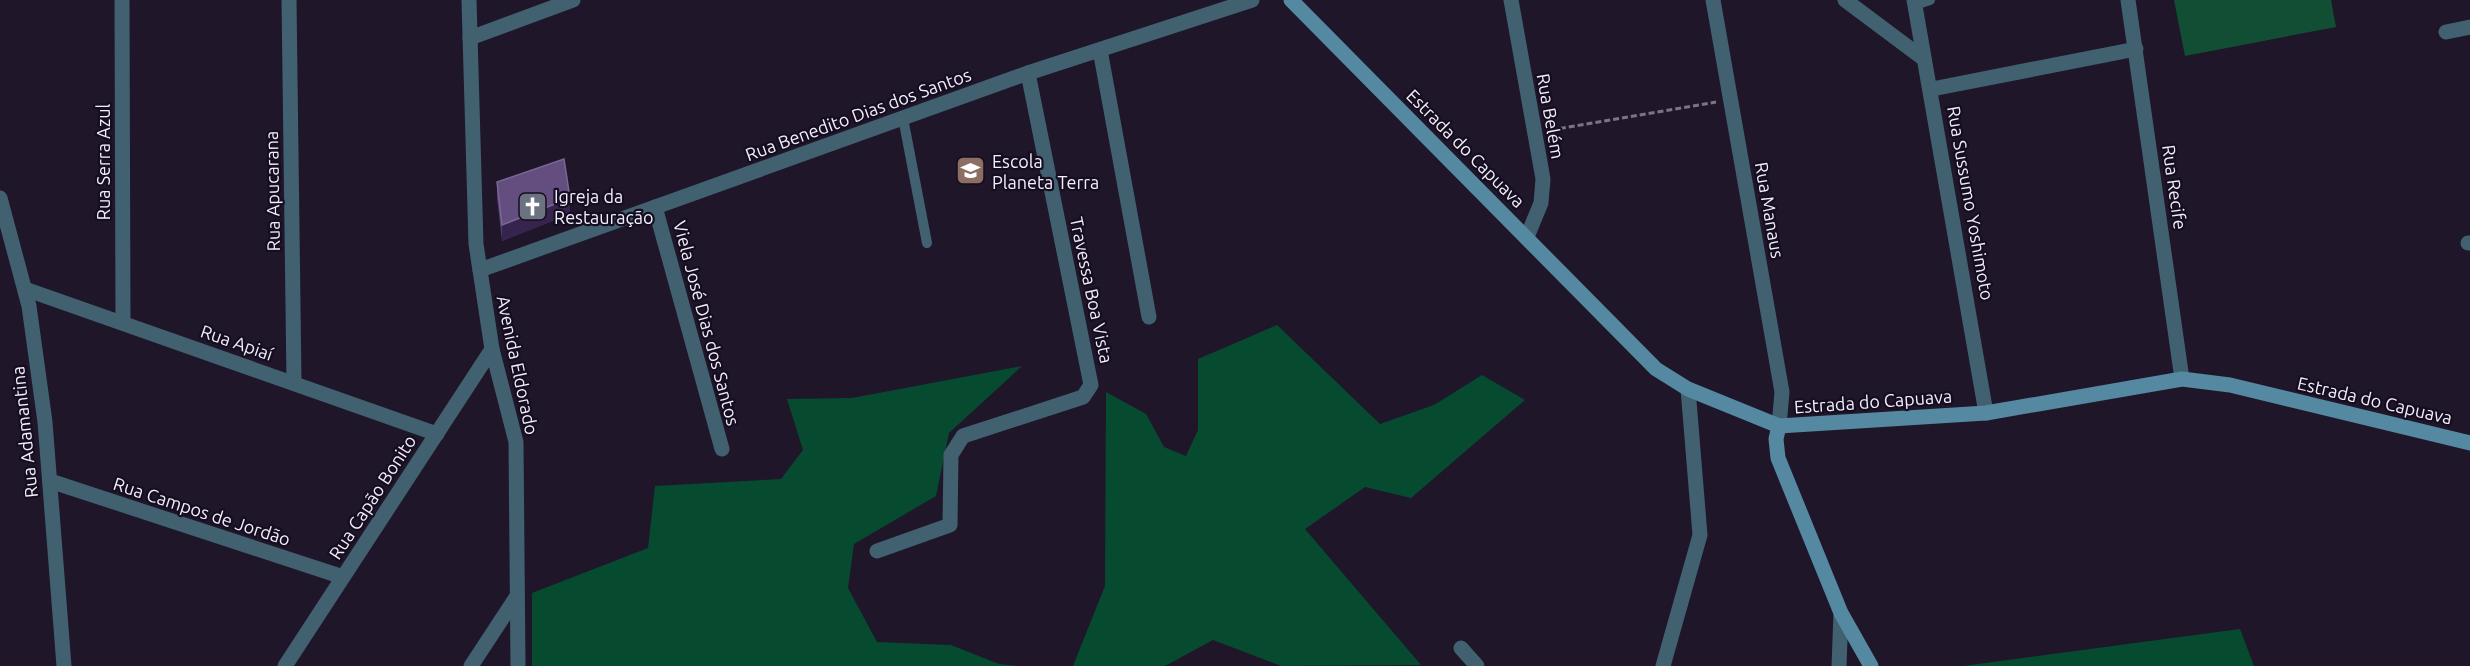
<svg xmlns="http://www.w3.org/2000/svg" width="2470" height="666" font-family="Ubuntu,sans-serif">
	<style>
		.green { fill: #114e33 }
		.forest { fill: #064b30 }
		.lines { fill: none; stroke-linecap: round; stroke-linejoin: round }
		.path { stroke: #7b7485; stroke-width: 3; stroke-dasharray: 6 3; stroke-linecap: butt }
		.lane { stroke: #416170; stroke-width: 10 }
		.street { stroke: #416170; stroke-width: 15 }
		.secondary { stroke: #5588a1; stroke-width: 15 }
		.wall { fill: #533b70 }
		.shaded-wall { fill: #37244e }
		.building { fill: #644e80; stroke: #7b6793; stroke-width: 1.5 }
		.labels { text-anchor: middle; dominant-baseline: central; stroke-width: 4.5; stroke-linejoin: round; paint-order: stroke }
		.street-label { font-size: 18px; fill: #f3eefc; stroke: #150d20 }
		.poi-label { font-size: 18px; fill: #f3eefc; stroke: #150d20; text-anchor: start }
	</style>
	<rect width="100%" height="100%" fill="#1f162a"/>
	<polygon class="green" points="2174,0 2331,0 2336,27 2185,56"/>
	<g class="forest">
		<polygon points="1277,325 1380,424 1434,405 1482,375 1525,400 1411,498 1365,487 1305,529 1421,665 1281,666 1213,640 1165,666 1073,666 1105,586 1106,392 1146,414 1164,447 1186,456 1198,430 1198,359"/>
		<polygon points="1022,366 949,433 936,496 854,544 848,588 877,642 951,645 999,664 1019,666 532,666 532,593 648,548 655,486 781,479 803,450 787,399 852,398"/>
		<polygon points="2240,629 2254,666 1963,666"/>
	</g>
	<g class="lines">
		<polyline class="path" points="1551,130 1716,102"/>
		<g class="lane">
			<polyline points="1915,5 1930,0"/>
			<polyline points="903,118 927,243"/>
		</g>
		<g class="street">
			<polyline points="122,0 123,323"/>
			<polyline points="289,0 294,382"/>
			<polyline points="469,0 476,244 492,349 516,442 518,666"/>
			<polyline points="1511,0 1543,179 1541,203 1527,237"/>
			<polyline points="1713,0 1782,392 1779,426"/>
			<polyline points="1845,0 1924,59"/>
			<polyline points="1914,0 1986,413"/>
			<polyline points="2128,0 2182,379"/>
			<polyline points="2446,32 2470,27"/>
			<polyline points="470,38 573,0"/>
			<polyline points="1100,50 1149,317"/>
			<polyline points="1932,89 2136,49"/>
			<polyline points="0,198 29,306 45,422 64,666"/>
			<polyline points="655,207 722,449"/>
			<polyline points="2468,243 2470,243"/>
			<polyline points="480,270 1028,73 1252,0"/>
			<polyline points="25,289 437,434"/>
			<polyline points="50,481 343,577"/>
			<polyline points="877,551 950,525 951,455 963,436 1083,397 1091,385 1028,73"/>
			<polyline points="1461,648 1477,666"/>
			<polyline points="285,666 492,349"/>
			<polyline points="471,666 517,596"/>
			<polyline points="1663,666 1700,535 1688,389"/>
			<polyline points="1839,666 1841,613"/>
		</g>
		<g class="secondary">
			<polyline points="1291,0 1656,369 1688,389 1779,426 1986,413 2182,379 2230,385 2470,443"/>
			<polyline points="1779,426 1776,439 1778,458 1841,613 1871,666"/>
		</g>
	</g>
	<polygon class="wall" points="497,182 570,214 502,241 497,198"/>
	<polygon class="shaded-wall" points="570,198 570,214 502,241 502,225"/>
	<polygon class="building" points="564,159 570,198 502,225 497,182"/>
	<defs>
		<symbol id="school-square" viewBox="-11 -11 22 22"><rect x="-9" y="-9" width="18" height="18" rx="4" fill="#8d6e63" stroke="#150d20"/><path d="M0-5L7-2L0 1L-7-2ZM-4 1L0 2.5L4 1V4Q0 6-4 4Z" fill="#fff"/></symbol>
		<symbol id="church-square" viewBox="-11 -11 22 22"><rect x="-9" y="-9" width="18" height="18" rx="4" fill="#6b7280" stroke="#150d20"/><path d="M-1.2-6h2.4v3.5h3.3v2.4h-3.3V6h-2.4V-.1h-3.3v-2.4h3.3Z" fill="#fff"/></symbol>
	</defs>
	<g fill-rule="evenodd">
		<use href="#school-square" x="954" y="154" width="33" height="33"/>
		<use href="#church-square" x="516" y="190" width="33" height="33"/>
	</g>
	<g class="labels">
		<g class="street-label">
			<text transform="translate(858 114) rotate(-20)">Rua Benedito Dias dos Santos</text>
			<text transform="translate(1551 116) rotate(80)">Rua Belém</text>
			<text transform="translate(1466 148) rotate(45)">Estrada do Capuava</text>
			<text transform="translate(103 162) rotate(-90)">Rua Serra Azul</text>
			<text transform="translate(2175 187) rotate(82)">Rua Recife</text>
			<text transform="translate(272 191) rotate(-91)">Rua Apucarana</text>
			<text transform="translate(1971 203) rotate(80)">Rua Sussumo Yoshimoto</text>
			<text transform="translate(1770 210) rotate(80)">Rua Manaus</text>
			<text transform="translate(1092 290) rotate(78)">Travessa Boa Vista</text>
			<text transform="translate(707 323) rotate(75)">Viela José Dias dos Santos</text>
			<text transform="translate(237 342) rotate(19)">Rua Apiaí</text>
			<text transform="translate(518 365) rotate(78)">Avenida Eldorado</text>
			<text transform="translate(2375 400) rotate(13)">Estrada do Capuava</text>
			<text transform="translate(1873 401) rotate(-4)">Estrada do Capuava</text>
			<text transform="translate(24 432) rotate(-96)">Rua Adamantina</text>
			<text transform="translate(372 497) rotate(-57)">Rua Capão Bonito</text>
			<text transform="translate(202 511) rotate(18)">Rua Campos de Jordão</text>
		</g>
		<g class="poi-label">
			<text x="992" y="161">Escola<tspan x="992" dy="21">Planeta Terra</tspan></text>
			<text x="554" y="196">Igreja da<tspan x="554" dy="21">Restauração</tspan></text>
		</g>
	</g>
</svg>
